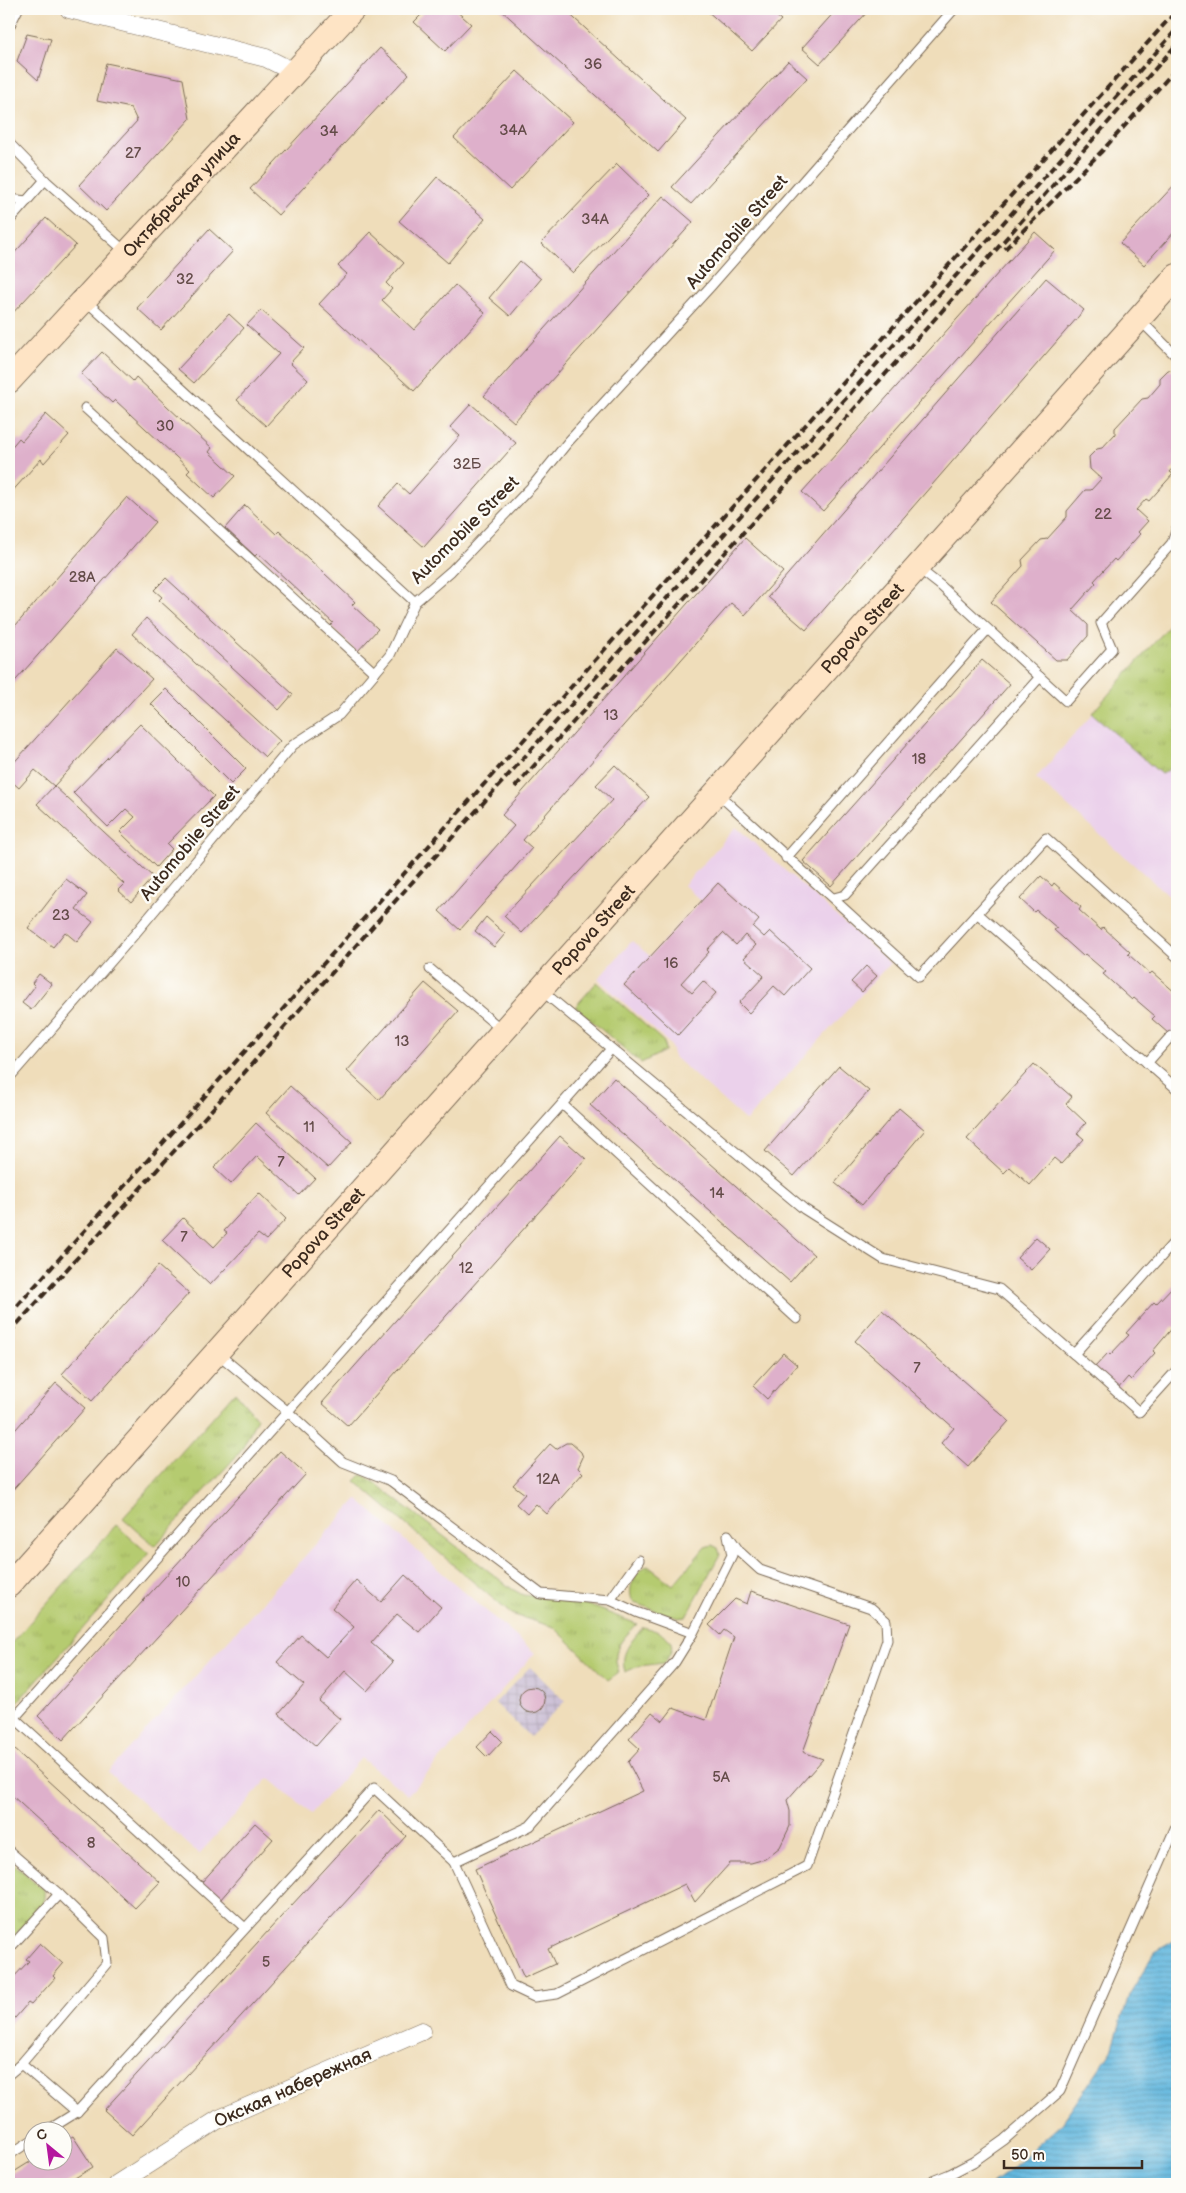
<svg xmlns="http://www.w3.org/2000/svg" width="1186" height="2193" font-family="'Balsamiq Sans',sans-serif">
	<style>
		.built { fill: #ebd1eb }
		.industrial { fill: url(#industrial-grid) }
		.grass { fill: url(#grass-tufts); stroke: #787a46 }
		.water { fill: url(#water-rules); stroke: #4f717e }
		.building { fill: #deb0cb }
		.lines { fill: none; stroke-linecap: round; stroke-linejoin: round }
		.lane-casing { stroke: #7a6955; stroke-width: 11 }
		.street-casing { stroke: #7a6955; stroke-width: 19 }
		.secondary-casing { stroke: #7a6955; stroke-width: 26 }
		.lane { stroke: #fff; stroke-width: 9 }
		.street { stroke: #fff; stroke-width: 18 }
		.secondary { stroke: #fee4c5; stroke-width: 24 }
		.rail { stroke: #3b2a1e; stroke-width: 4; stroke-dasharray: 8 4; stroke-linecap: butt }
		.labels { text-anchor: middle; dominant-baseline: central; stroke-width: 5; stroke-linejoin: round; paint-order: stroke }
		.number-label { font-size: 15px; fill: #644c49 }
		.street-label { font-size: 18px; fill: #3b2a1e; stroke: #fdfcf7 }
	</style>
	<defs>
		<pattern id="industrial-grid" width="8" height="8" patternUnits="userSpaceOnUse" patternTransform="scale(1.25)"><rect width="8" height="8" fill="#cbbfd5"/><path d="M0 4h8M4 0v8" fill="none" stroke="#afa4b6"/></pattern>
		<pattern id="grass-tufts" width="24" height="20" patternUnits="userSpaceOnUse" patternTransform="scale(1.25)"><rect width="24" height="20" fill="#b5cb6f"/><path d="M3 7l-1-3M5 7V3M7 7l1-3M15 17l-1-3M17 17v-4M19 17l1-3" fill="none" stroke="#9dae60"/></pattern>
		<pattern id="water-rules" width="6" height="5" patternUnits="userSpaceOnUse" patternTransform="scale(1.25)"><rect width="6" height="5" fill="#63b8df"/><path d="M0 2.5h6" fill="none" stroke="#5396b4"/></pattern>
	</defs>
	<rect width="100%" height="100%" fill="#fdfcf7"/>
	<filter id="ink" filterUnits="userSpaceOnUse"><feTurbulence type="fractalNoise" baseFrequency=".02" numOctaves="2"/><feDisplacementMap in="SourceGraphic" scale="10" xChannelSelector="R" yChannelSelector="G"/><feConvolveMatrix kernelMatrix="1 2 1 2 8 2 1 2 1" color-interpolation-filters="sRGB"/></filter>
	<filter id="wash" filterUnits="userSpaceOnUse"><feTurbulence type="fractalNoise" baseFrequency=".0096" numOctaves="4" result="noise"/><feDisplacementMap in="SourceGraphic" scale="20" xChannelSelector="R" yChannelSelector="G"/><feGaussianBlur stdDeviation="1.12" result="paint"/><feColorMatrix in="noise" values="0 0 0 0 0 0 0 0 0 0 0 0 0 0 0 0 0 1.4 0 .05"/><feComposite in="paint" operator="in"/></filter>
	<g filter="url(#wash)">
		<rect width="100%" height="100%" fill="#efddba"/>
		<g class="built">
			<polygon points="1177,618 1177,903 1036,778"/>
			<polygon points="736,827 890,963 746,1121 674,1057 670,1044 598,979 632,941 650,956 701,901 684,885"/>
			<polygon points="357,1499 535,1653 408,1795 361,1758 311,1814 269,1778 199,1854 108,1772"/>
		</g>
		<polygon class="industrial" points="530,1667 565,1701 530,1737 495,1703"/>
		<g class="grass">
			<polygon points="1177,617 1177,759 1166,772 1161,774 1092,713"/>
			<polygon points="597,982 664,1042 665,1051 641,1063 575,1007"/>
			<polygon points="235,1392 257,1418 241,1451 155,1546 123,1518"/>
			<path d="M361 1475 367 1477 512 1589 523 1595 578 1601 637 1624C622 1640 610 1649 619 1672L608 1680 554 1627 511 1614 355 1481Z"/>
			<polygon points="116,1525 149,1554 14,1706 9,1701 9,1646"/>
			<path d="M712 1545 718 1548 720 1554 686 1617 678 1618 634 1603C625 1592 635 1569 648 1566L673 1585 705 1547Z"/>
			<path d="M643 1627C663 1632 683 1640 664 1663L639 1666 625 1672C619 1653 632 1641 643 1627Z"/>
			<path d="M9 1860 44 1890C47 1910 25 1924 12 1937H9Z"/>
		</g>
		<polygon class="water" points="1177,1939 1177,2184 992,2184 1003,2176 1061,2124 1112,2050 1129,1995 1155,1952"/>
		<g id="blocks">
			<g class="building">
				<polygon points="427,9 454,9 471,24 445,51 414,22"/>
				<polygon points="500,9 564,9 686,120 658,152"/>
				<polygon points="705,9 768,9 781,20 752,51"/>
				<polygon points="837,9 870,9 820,64 802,48"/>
				<polygon points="27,34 51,39 38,80 17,61"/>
				<polygon points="380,48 409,74 278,215 250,189"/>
				<polygon points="788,61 807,78 691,204 672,187"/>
				<polygon points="106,63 183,79 190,119 106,211 79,185 137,121 131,108 97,101"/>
				<polygon points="517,71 573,122 510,190 454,138"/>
				<polygon points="617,164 649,195 573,273 541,243"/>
				<polygon points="437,177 485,219 448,263 399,221"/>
				<polygon points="1177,182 1177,229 1144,265 1120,243"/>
				<polygon points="663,196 693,222 514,422 484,396"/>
				<polygon points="46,218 76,245 9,317 9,259"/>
				<polygon points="209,229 233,251 161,330 137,308"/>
				<polygon points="370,232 404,263 386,283 392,289 382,300 414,330 455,285 485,313 414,391 319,304 347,274 338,266"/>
				<polygon points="1035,232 1055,250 823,511 802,492"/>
				<polygon points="520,261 541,279 510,316 489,298"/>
				<polygon points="1046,278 1084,310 806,630 768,597"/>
				<polygon points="261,310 304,348 290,363 308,380 266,426 237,400 279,354 247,325"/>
				<polygon points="229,314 244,328 194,383 178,369"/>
				<polygon points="102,352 133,381 136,377 212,448 209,452 235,476 214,498 187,473 190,470 115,400 112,403 81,374"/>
				<polygon points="1177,369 1177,464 1170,472 1173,474 1149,501 1146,499 1136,510 1148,521 1138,532 1140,534 1116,561 1114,559 1094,581 1096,583 1072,610 1088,625 1088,636 1067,660 1056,660 991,602 1023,566 1022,560 1041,540 1047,539 1067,517 1067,511 1085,490 1091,490 1101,479 1090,469 1089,457 1097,449 1102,448 1115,434 1115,428 1142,399 1148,398 1160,384 1160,378 1168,370"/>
				<polygon points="471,404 516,443 424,547 378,506 398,484 409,494 460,436 450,427"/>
				<polygon points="46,414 69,435 44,463 41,459 9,495 9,450 19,438 22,441"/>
				<polygon points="127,497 155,522 9,688 9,633"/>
				<polygon points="245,505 276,534 279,531 355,602 352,605 378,629 357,652 330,626 333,623 258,553 255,556 225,528"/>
				<polygon points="745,538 783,572 745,615 731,603 523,840 532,848 460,930 439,911 514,826 502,815"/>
				<polygon points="166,578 293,694 279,710 159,600 162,597 154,590"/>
				<polygon points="146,618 280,741 265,757 132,634"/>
				<polygon points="117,648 152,679 54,786 35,770 19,788 9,779 9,768"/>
				<polygon points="982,660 1010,684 831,886 803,861"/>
				<polygon points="166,689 246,769 231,784 151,704"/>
				<polygon points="140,724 214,796 167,844 172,849 156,867 120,832 135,817 126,809 108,827 73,793"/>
				<polygon points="615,765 649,797 522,933 504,916 612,800 596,785"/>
				<polygon points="54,786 153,877 131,902 118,890 124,884 37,804"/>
				<polygon points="1041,876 1052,886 1054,883 1081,907 1079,910 1101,930 1103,927 1130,952 1128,954 1150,974 1152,972 1177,994 1177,1041 1152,1019 1155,1016 1134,998 1132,1000 1103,974 1106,972 1085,954 1083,956 1054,930 1057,928 1036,910 1034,912 1020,899"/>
				<polygon points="66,879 87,895 76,909 93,922 77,942 65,932 53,947 28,928"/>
				<polygon points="718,883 759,920 753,927 764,937 770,931 810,968 785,996 774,986 749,1013 739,1003 764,976 744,958 756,945 745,935 736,945 723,933 707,950 709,952 681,983 692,993 703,981 716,993 678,1035 624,985"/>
				<polygon points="486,917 505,934 494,947 475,931"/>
				<polygon points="866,966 877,976 862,992 851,982"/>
				<polygon points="39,974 52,984 31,1010 22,1003 35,986 32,983"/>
				<polygon points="425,983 458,1011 379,1100 347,1071"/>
				<polygon points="1034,1064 1072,1097 1066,1104 1086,1123 1077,1133 1084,1139 1061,1164 1054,1158 1030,1185 1010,1167 1004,1173 967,1139"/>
				<polygon points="839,1066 869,1091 794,1176 765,1151"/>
				<polygon points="614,1078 814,1255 790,1282 590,1105"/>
				<polygon points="290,1086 352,1142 328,1168 266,1113"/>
				<polygon points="899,1108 925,1130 862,1205 835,1183"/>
				<polygon points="256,1123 315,1178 299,1195 257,1156 231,1184 214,1168"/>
				<polygon points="560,1136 586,1159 348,1426 322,1403"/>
				<polygon points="259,1193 286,1219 266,1240 258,1234 210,1285 162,1240 183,1218 214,1247 227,1233 224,1231"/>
				<polygon points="1036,1237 1050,1249 1031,1270 1017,1258"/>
				<polygon points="158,1266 189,1293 92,1401 62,1374"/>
				<polygon points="1177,1276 1177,1329 1174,1326 1153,1351 1155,1353 1131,1380 1128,1377 1117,1390 1094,1368 1108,1353 1110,1355 1129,1335 1126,1333 1154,1302 1156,1304 1175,1284 1172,1282"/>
				<polygon points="882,1310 1009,1421 968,1467 941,1443 954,1428 855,1341"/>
				<polygon points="783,1353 797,1365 767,1399 753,1386"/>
				<polygon points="56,1383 85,1408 9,1494 9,1437"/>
				<polygon points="566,1443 571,1443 581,1452 583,1457 578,1468 583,1473 547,1514 536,1504 527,1514 516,1504 525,1494 513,1485 550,1444 556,1449"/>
				<polygon points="280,1451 306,1474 63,1740 38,1716"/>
				<polygon points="405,1575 441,1607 419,1632 397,1614 371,1643 393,1662 367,1691 345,1671 319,1701 340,1719 316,1746 279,1714 304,1685 277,1662 301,1635 326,1657 354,1627 332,1608 356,1580 381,1602"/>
				<polygon points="751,1591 849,1624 803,1752 823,1759 787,1800 790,1811 790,1826 780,1847 765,1859 751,1863 730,1863 695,1902 685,1884 548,1949 555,1964 524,1978 475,1869 643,1791 628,1762 640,1749 629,1739 652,1712 663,1721 673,1708 706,1720 734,1637 724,1630 720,1635 709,1625 735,1599 747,1604"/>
				<circle cx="532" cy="1700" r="13"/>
				<polygon points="492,1731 502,1741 487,1757 477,1747"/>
				<polygon points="13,1748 160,1882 135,1908 9,1793 9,1752"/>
				<polygon points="379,1810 406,1836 132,2135 104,2110"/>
				<polygon points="255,1823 273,1839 220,1900 201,1883"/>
				<polygon points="40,1943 63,1964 53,1976 55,1978 31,2005 28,2003 9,2025 9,1980 10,1981 29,1961 26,1959"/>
				<polygon points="73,2136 93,2167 65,2184 9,2184 9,2175 33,2160 62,2160 62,2142"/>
			</g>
		</g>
	</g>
	<g filter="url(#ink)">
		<use href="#blocks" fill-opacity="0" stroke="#7a6955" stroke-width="1"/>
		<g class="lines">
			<defs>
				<g id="lane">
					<polyline points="9,27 18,9"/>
					<polyline points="9,143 45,180 127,253"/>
					<polyline points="9,199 27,201"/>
					<polyline points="9,221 45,180"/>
					<polyline points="85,300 415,602"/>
					<polyline points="1139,319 1177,357"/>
					<polyline points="85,408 375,673"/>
					<polyline points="918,568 941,586 1066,701 1112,649 1101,623 1172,543 1177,528"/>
					<polyline points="717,793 919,977 1046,838 1177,957"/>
					<polyline points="786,858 987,630"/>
					<polyline points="834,898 845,895 1040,677"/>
					<polyline points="977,913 1177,1089"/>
					<polyline points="430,969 502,1030"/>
					<polyline points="541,990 804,1209 883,1259 999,1289 1074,1354"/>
					<polyline points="1147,1063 1171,1036"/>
					<polyline points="9,1078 134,935 293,745 339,715 390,655 415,602 451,571 534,484 568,442 711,286 954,9"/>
					<polyline points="562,1104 797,1319"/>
					<polyline points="1177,1239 1074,1354 1139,1412 1177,1370"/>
					<polyline points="217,1353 287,1411 343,1462 391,1481 541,1594 610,1600 639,1560"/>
					<polyline points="610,1600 636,1612 693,1633 732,1555 728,1535 739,1551 760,1570 871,1608 886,1621 887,1640 807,1866 557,1994 534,1997 511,1986 454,1862 530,1826 675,1662 693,1633"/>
					<polyline points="9,1713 245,1928"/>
					<polyline points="9,1724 611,1049"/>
					<polyline points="9,1851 59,1894"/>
					<polyline points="9,1949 59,1894 104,1938 107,1963 21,2064 9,2074"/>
					<polyline points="21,2064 77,2112 48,2130"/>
					<polyline points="77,2112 374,1788 454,1862"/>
					<polyline points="9,2155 32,2140"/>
					<polyline points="925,2184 950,2174 973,2162 1004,2140 1060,2091 1177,1824"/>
				</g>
				<g id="street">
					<polyline points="69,9 266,58 294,72"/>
					<polyline points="117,2184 219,2119 422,2031"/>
				</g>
				<g id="secondary">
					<path id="s1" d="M9 381 353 9"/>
					<path id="s2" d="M9 1585 1177 276"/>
				</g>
			</defs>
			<use href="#lane" class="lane-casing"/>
			<use href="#street" class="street-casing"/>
			<use href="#secondary" class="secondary-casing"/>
			<use href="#lane" class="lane"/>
			<use href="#street" class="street"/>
			<use href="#secondary" class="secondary"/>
			<g class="rail">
				<polyline points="1005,249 1102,151 1177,68"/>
				<polyline points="515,787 959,292 1177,44"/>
				<polyline points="9,1315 1177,10"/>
				<polyline points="9,1333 215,1106 381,917 1177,29"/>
			</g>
		</g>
	</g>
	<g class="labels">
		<g class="number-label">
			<text x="593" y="64">36</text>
			<text x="513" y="130">34А</text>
			<text x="329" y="131">34</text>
			<text x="133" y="153">27</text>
			<text x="595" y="219">34А</text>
			<text x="185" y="279">32</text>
			<text x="165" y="426">30</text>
			<text x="467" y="464">32Б</text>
			<text x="1103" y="514">22</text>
			<text x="82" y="577">28А</text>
			<text x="611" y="715">13</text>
			<text x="919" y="759">18</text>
			<text x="61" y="915">23</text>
			<text x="671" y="963">16</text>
			<text x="402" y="1041">13</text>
			<text x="309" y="1127">11</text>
			<text x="281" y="1162">7</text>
			<text x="717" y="1193">14</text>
			<text x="184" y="1237">7</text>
			<text x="466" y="1268">12</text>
			<text x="917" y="1368">7</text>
			<text x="548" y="1479">12А</text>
			<text x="183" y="1582">10</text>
			<text x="721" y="1777">5А</text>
			<text x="91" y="1843">8</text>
			<text x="266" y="1962">5</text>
		</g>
		<g class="street-label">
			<text stroke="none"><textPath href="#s1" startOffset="254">Октябрьская улица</textPath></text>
			<text transform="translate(737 232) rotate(-49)">Automobile Street</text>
			<text transform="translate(465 530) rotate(-45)">Automobile Street</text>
			<text stroke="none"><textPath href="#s2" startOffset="1282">Popova Street</textPath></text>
			<text transform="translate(190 843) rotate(-50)">Automobile Street</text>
			<text stroke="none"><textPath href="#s2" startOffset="878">Popova Street</textPath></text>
			<text stroke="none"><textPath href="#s2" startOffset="472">Popova Street</textPath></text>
			<text transform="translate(293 2088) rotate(-24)">Окская набережная</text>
		</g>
	</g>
	<rect width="1186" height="2193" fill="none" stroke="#fdfcf7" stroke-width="30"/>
	<g transform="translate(48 2146) rotate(331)"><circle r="24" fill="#fdfcf7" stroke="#afa8a0"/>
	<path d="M0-4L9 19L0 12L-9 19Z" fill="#b5179e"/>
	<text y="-8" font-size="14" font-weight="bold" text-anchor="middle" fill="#3b2a1e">С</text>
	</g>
	<path d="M1004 2160v8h138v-8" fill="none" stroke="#3b2a1e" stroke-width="2.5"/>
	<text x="1011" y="2160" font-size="15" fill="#3b2a1e" stroke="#fdfcf7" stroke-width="4" paint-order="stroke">50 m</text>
</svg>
